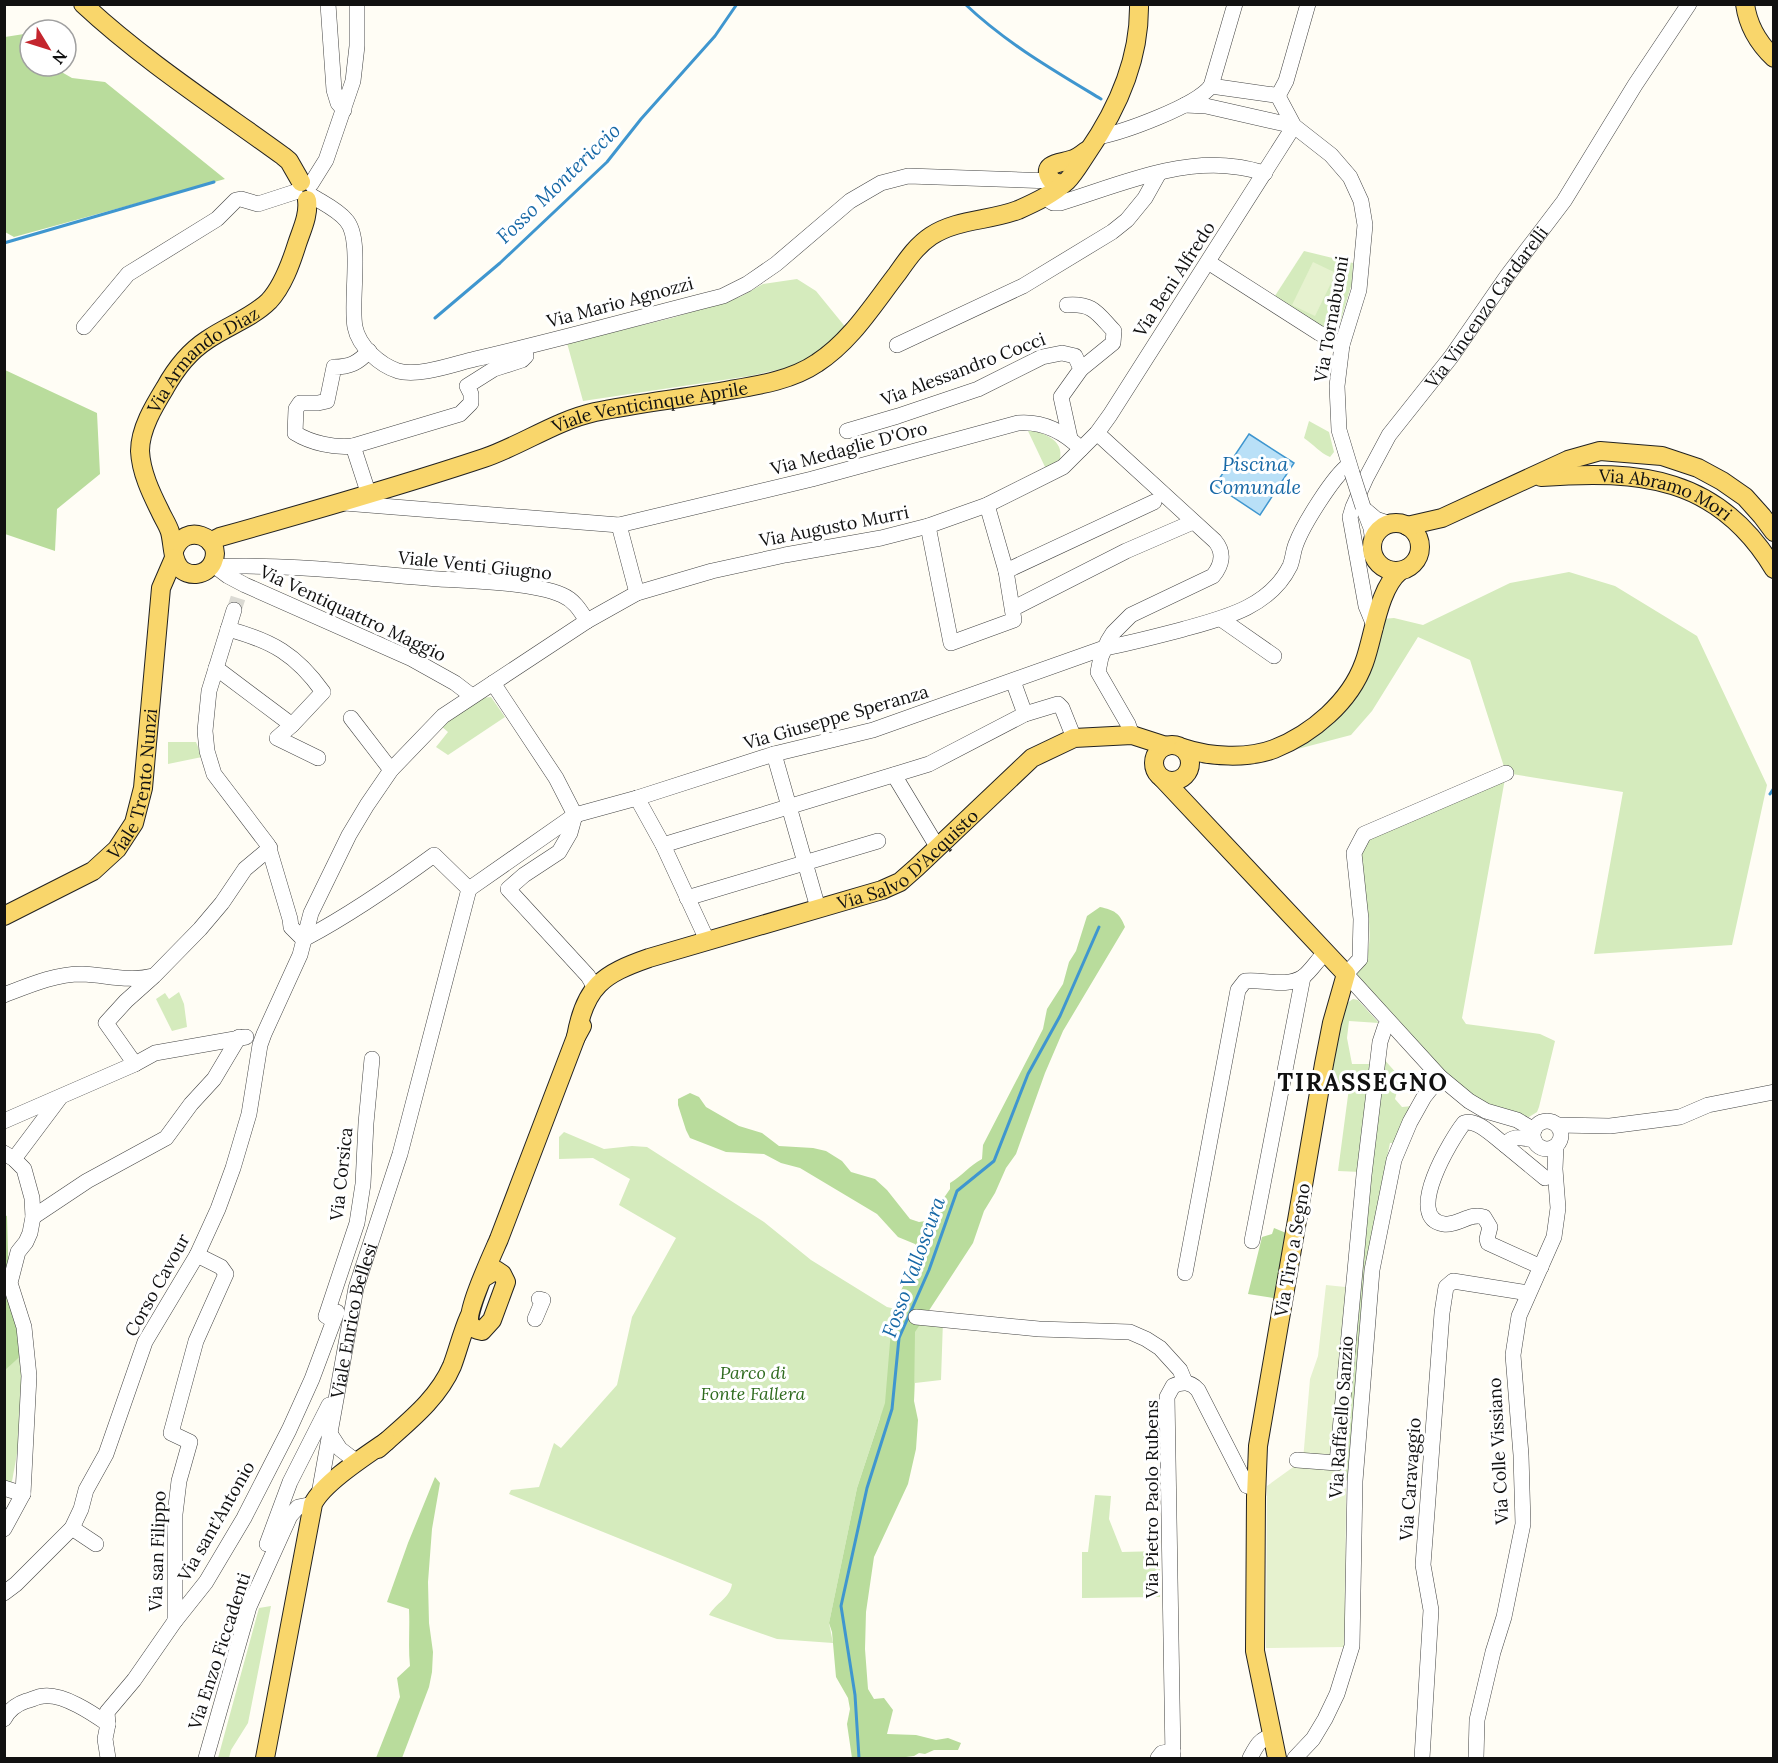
<svg xmlns="http://www.w3.org/2000/svg" width="1778" height="1763" font-family="Lora,serif">
	<style>
		.green { fill: #d5ebbd }
		.forest { fill: #b9dc9c }
		.pitch { fill: #e6f2cf }
		.water { fill: #b9e0f7; stroke: #3f96cf; stroke-width: 1.5 }
		.lines { fill: none; stroke-linecap: round; stroke-linejoin: round }
		.stream { stroke: #3f96cf; stroke-width: 3 }
		.minor-tunnel { stroke: #dbdad3; stroke-width: 15; stroke-dasharray: 15 8; stroke-linecap: butt }
		.minor-casing { stroke: #444; stroke-width: 16 }
		.major-casing { stroke: #222; stroke-width: 20 }
		.minor { stroke: #fff; stroke-width: 15 }
		.major { stroke: #f9d66b; stroke-width: 18 }
		.minor-bridge-casing { stroke: #444; stroke-width: 16; stroke-linecap: butt }
		.minor-bridge { stroke: #fff; stroke-width: 15 }
		.labels { text-anchor: middle; dominant-baseline: central; stroke-width: 6; stroke-linejoin: round; paint-order: stroke }
		.street-label { font-size: 18px; fill: #111; stroke: #fff }
		.park-label { font-size: 18px; font-style: italic; fill: #2f6b1f; stroke: #fff }
		.water-label { font-size: 20px; font-style: italic; fill: #1768a6; stroke: #fff }
		.district-label { font-size: 24px; font-weight: bold; letter-spacing: 1.5px; fill: #111; stroke: #fff }
	</style>
	<rect width="100%" height="100%" fill="#fffdf5"/>
	<g class="green">
		<polygon points="1304,251 1353,263 1352,283 1336,336 1271,302"/>
		<polygon points="797,279 816,291 847,329 831,345 795,366 750,376 583,401 567,343 672,318 740,297 763,284"/>
		<path d="M1309 421 1329 432 1334 452 1330 457C1320 453 1313 444 1304 438Z"/>
		<path d="M1030 429C1045 434 1064 440 1060 459L1046 469 1028 431Z"/>
		<path d="M1569 572 1615 586 1697 636 1767 785 1732 945 1594 954 1623 792 1506 773 1462 1018 1466 1024 1540 1034 1555 1041 1539 1107 1537 1112 1529 1117 1489 1107 1443 1074 1358 977 1357 973C1384 944 1359 888 1361 852 1362 846 1363 840 1364 834L1506 773 1470 660 1418 637 1372 711 1351 735 1290 751 1318 732 1382 619 1394 618 1423 625 1510 583Z"/>
		<polygon points="491,697 505,717 448,755 436,747 448,732 440,725 482,698"/>
		<polygon points="168,742 196,742 202,757 168,764"/>
		<polygon points="179,992 184,1004 187,1027 172,1031 156,999 165,993 169,999"/>
		<polygon points="1353,999 1358,1000 1379,1023 1349,1021 1347,1038 1352,1064 1375,1064 1361,1172 1338,1171 1349,1088 1329,1084 1344,1005"/>
		<polygon points="1382,1057 1398,1075 1394,1078 1399,1084 1395,1099 1402,1107 1413,1106 1395,1143 1390,1143 1378,1201 1355,1481 1339,1480 1337,1463"/>
		<path d="M564 1132 604 1149 632 1146 647 1147 764 1222 811 1260 887 1307 943 1320 941 1380 915 1383 914 1401 880 1418 857 1488 829 1623 833 1643 777 1639 709 1615C716 1603 730 1598 732 1584L509 1494 511 1490 539 1487 554 1443 561 1448 617 1385 632 1317 676 1238 619 1205 630 1179 593 1158 559 1159V1137Z"/>
		<polygon points="23,1354 20,1437 11,1487 5,1485 4,1370"/>
		<polygon points="1095,1495 1111,1496 1109,1519 1122,1552 1160,1551 1160,1597 1082,1598 1082,1552 1088,1552"/>
		<polygon points="271,1606 248,1723 231,1750 229,1758 218,1758 259,1608"/>
	</g>
	<g class="forest">
		<polygon points="24,34 30,41 30,66 51,66 72,78 105,82 225,179 14,237 5,232 5,37"/>
		<polygon points="5,370 97,413 100,474 57,509 55,551 5,534"/>
		<path d="M1100 907C1114 910 1120 913 1125 927L1063 1031 1045 1073 1016 1154 1006 1168 995 1193 984 1211 973 1243 915 1332 914 1401 918 1420 916 1449 908 1484 874 1557 866 1612 865 1649 868 1689 874 1699 884 1698 893 1710 887 1734 916 1735 936 1740 948 1738 961 1743 958 1750H934L925 1754 919 1753 914 1756 898 1758H852L847 1724 850 1709 848 1698 836 1677 832 1632 829 1623 857 1488 885 1403 892 1318 897 1299 913 1265 917 1253 915 1244 898 1237 877 1214 800 1168 781 1163 764 1154 726 1152 690 1138 686 1130 678 1105V1099L690 1093 699 1097 706 1107 739 1126 762 1133 779 1146 813 1148 826 1151 842 1161 851 1172 875 1179 887 1190 910 1219 919 1222 938 1219 941 1202 950 1189V1183C962 1176 969 1166 982 1159L983 1145 1043 1029 1047 1009 1063 984 1069 962 1076 951 1087 916Z"/>
		<polygon points="4,1215 7,1216 9,1287 23,1354 5,1370"/>
		<polygon points="1274,1228 1291,1235 1280,1299 1248,1294 1262,1237 1272,1234"/>
		<path d="M435 1477 440 1483 432 1529 428 1582 429 1623 433 1652 432 1672 429 1687 402 1758H376L400 1697 397 1678 410 1666C408 1647 410 1628 409 1609L387 1602 408 1543Z"/>
	</g>
	<g class="pitch">
		<polygon points="1313,262 1336,273 1315,316 1292,305"/>
		<polygon points="1326,1285 1355,1288 1337,1463 1346,1489 1345,1647 1266,1648 1267,1486 1303,1460 1310,1379 1318,1356"/>
	</g>
	<polygon class="water" points="1249,434 1294,463 1260,515 1215,485"/>
	<g class="lines">
		<g class="stream">
			<path d="M965 4C1006 43 1053 70 1101 99"/>
			<polyline points="4,243 214,182"/>
			<polyline points="435,318 500,263 607,162 641,119 715,36 737,4"/>
			<polyline points="1770,794 1774,788"/>
			<polyline points="859,1758 855,1695 841,1606 867,1488 892,1409 899,1338 929,1270 957,1191 994,1161 1028,1074 1060,1016 1099,927"/>
		</g>
		<polyline class="minor-tunnel" points="234,610 238,598"/>
		<defs>
			<g id="minor">
				<polyline points="328,4 334,90 338,103 344,110"/>
				<polyline points="1211,86 1235,4"/>
				<polyline points="1278,96 1286,81 1308,4"/>
				<polyline points="1185,105 1206,106 1294,126"/>
				<path d="M1098 137C1124 132 1196 106 1211 86L1274 95 1278 96 1294 126 1331 155 1350 177 1361 201 1365 225 1359 290 1342 345 1337 386 1339 430 1352 473"/>
				<polyline points="311,184 326,160 353,81 357,46 357,4"/>
				<path d="M312 196C323 203 338 210 346 220 363 238 350 301 355 327 359 347 380 365 398 371 419 377 454 364 475 359 558 340 640 317 723 296L747 284 776 264 850 201 881 183 908 176 1052 181"/>
				<path d="M1045 198 1053 203H1060C1116 186 1178 158 1237 167 1247 168 1256 171 1265 173"/>
				<polyline points="1208,262 1319,333 1342,345"/>
				<path d="M1067 305C1093 303 1097 313 1114 331L1113 343 1081 369"/>
				<polyline points="84,327 128,274 217,219 236,200 241,199 258,204 295,192"/>
				<polyline points="897,345 1023,286 1112,232 1127,220 1145,198 1159,173"/>
				<path d="M369 351C358 363 350 367 334 367L327 401 318 403H300L296 409 295 433C311 443 334 448 353 446L369 495"/>
				<polyline points="847,431 898,416 978,389 1042,357 1062,353 1075,356 1081,369 1061,397 1070,438"/>
				<path d="M1097 433 1215 541C1225 553 1222 565 1213 576L1131 615 1113 633 1108 641 1101 657 1098 672 1128 724 1132 735"/>
				<polyline points="353,446 460,414 471,403 471,394 467,386 494,369 522,360 526,356 524,348"/>
				<path d="M344 503 619 525 812 479 1018 423C1043 421 1064 432 1081 449"/>
				<polyline points="1363,507 1371,528 1373,543"/>
				<polyline points="1363,508 1376,519 1391,524"/>
				<polyline points="619,525 637,593"/>
				<polyline points="928,526 951,643 1014,620 1006,571 987,505"/>
				<polyline points="216,567 228,576 245,585 412,659 455,683 472,696"/>
				<polyline points="1006,571 1154,502"/>
				<polyline points="1014,608 1126,551 1193,522"/>
				<path d="M234 610 209 691 205 731 207 751 214 774 268 845 290 919 291 927 301 937 306 938C351 914 393 885 434 855L469 889"/>
				<polyline points="1221,619 1274,656"/>
				<polyline points="587,621 637,593 712,571 785,555 881,538 928,526 987,505 1063,467 1097,433 1110,415 1294,126"/>
				<path id="s1" d="M1375 628 1366 606 1350 517 1353 507 1366 478 1389 435 1451 357 1507 276 1564 201 1635 85 1689 4"/>
				<path d="M228 629C272 641 296 654 323 692L292 725 277 738 318 758"/>
				<polyline points="216,668 292,725"/>
				<polyline points="1013,681 1025,714"/>
				<polyline points="493,683 556,778 575,815"/>
				<polyline points="351,718 391,770"/>
				<polyline points="774,754 818,908"/>
				<polyline points="1506,773 1364,834 1354,853 1361,919 1360,959 1346,974 1440,1077 1469,1101 1486,1111 1517,1120 1534,1130"/>
				<polyline points="894,775 938,848"/>
				<polyline points="637,798 663,845 707,940"/>
				<polyline points="575,815 570,833 559,852 524,875 508,889 588,976 595,988"/>
				<polyline points="663,845 929,764 1025,714 1058,704 1062,708 1074,738"/>
				<path d="M469 889 575 815 637 798 774 754 873 730 1104 648C1131 643 1157 636 1184 629 1224 618 1270 607 1290 566 1293 559 1293 551 1296 544 1303 525 1334 475 1349 465"/>
				<polyline points="687,898 878,841"/>
				<path d="M4 995C30 985 55 974 82 974 107 975 129 982 153 976"/>
				<polyline points="135,1064 106,1023 126,1001 154,976 200,929 222,903 245,869 270,848"/>
				<polyline points="4,1121 135,1064 155,1053 246,1037"/>
				<circle cx="1547" cy="1135" r="14"/>
				<polyline points="1557,1125 1610,1126 1680,1117 1708,1105 1774,1092"/>
				<path d="M1534 1140C1522 1138 1513 1134 1505 1145 1494 1137 1477 1118 1464 1123 1452 1138 1403 1218 1444 1224 1458 1226 1470 1212 1484 1217L1490 1227 1487 1239 1488 1243 1541 1267"/>
				<polyline points="1505,1145 1545,1178"/>
				<polyline points="4,1153 14,1159 24,1169 32,1198 33,1217 30,1233 26,1242 18,1252 10,1283 24,1327 29,1376 23,1494 4,1529"/>
				<polyline points="14,1159 59,1099"/>
				<polyline points="33,1217 87,1181 166,1138 191,1104 214,1079 239,1037"/>
				<polyline points="1252,1241 1303,977"/>
				<path d="M1185 1273 1238 990 1245 981C1264 979 1286 988 1303 977 1311 971 1318 959 1326 952"/>
				<polyline points="916,1317 1039,1329 1130,1332 1146,1339 1160,1348 1180,1370 1185,1382"/>
				<polyline points="331,1319 326,1316 357,1223 363,1184 366,1123 372,1059"/>
				<polyline points="535,1319 543,1300 539,1299"/>
				<polyline points="329,1432 340,1449 357,1462"/>
				<polyline points="1297,1460 1337,1463 1364,1175 1380,1042 1385,1027 1389,1022"/>
				<polyline points="4,1488 23,1494"/>
				<path id="s2" d="M319 1494 356 1288 400 1154 469 889"/>
				<polyline points="72,1528 96,1544"/>
				<polyline points="267,1544 290,1482 329,1405"/>
				<path d="M4 1593 16 1584 72 1528 81 1509 86 1490 106 1454 145 1342 197 1255 218 1209 233 1168 249 1114 260 1045 264 1034 300 955 311 913 349 835 367 805 391 770 443 716 587 621C580 610 574 600 562 595 531 582 474 581 439 579 363 573 286 563 210 567"/>
				<polyline points="175,1621 175,1514 179,1481 190,1442 171,1433 196,1341 226,1274 221,1267 197,1255"/>
				<path d="M4 1719C9 1710 17 1704 26 1701 31 1700 38 1696 44 1696 64 1694 92 1713 108 1724"/>
				<polyline points="108,1758 105,1739 108,1724 107,1712 134,1680 175,1621 206,1582 244,1518 289,1430 312,1379 337,1312"/>
				<polyline points="206,1758 249,1607 290,1516 298,1507 313,1504"/>
				<polyline points="1158,1758 1162,1753 1173,1751"/>
				<path d="M1173 1758 1167 1397 1173 1386C1183 1381 1191 1382 1198 1390L1247 1486 1256 1488"/>
				<path d="M1250 1758C1256 1747 1259 1739 1272 1736"/>
				<polyline points="1295,1758 1313,1739 1325,1719 1337,1694 1352,1646 1355,1481 1372,1270 1394,1160 1410,1122 1424,1097 1440,1077"/>
				<polyline points="1422,1758 1431,1610 1423,1565 1442,1313 1446,1287 1453,1281 1528,1293"/>
				<polyline points="1476,1758 1477,1720 1493,1652 1504,1617 1523,1524 1521,1455 1513,1355 1519,1316 1554,1237 1558,1208 1555,1169 1556,1146"/>
			</g>
			<g id="major">
				<path d="M83 4C143 60 217 108 283 156L289 161 301 182"/>
				<path d="M1745 4C1748 26 1758 43 1774 58"/>
				<path d="M1063 183C1058 184 1053 183 1050 178 1041 163 1062 163 1070 160 1076 159 1081 155 1086 151"/>
				<path id="s3" d="M1541 477C1640 470 1718 476 1774 569"/>
				<circle cx="1396" cy="547" r="24"/>
				<polyline points="1407,526 1442,518 1568,460 1600,451 1662,456 1698,468 1722,481 1745,497 1762,516 1774,532"/>
				<path id="s4" d="M210 542 220 537C309 512 397 487 484 458 522 445 555 421 595 412 639 403 686 398 730 390 760 385 792 380 817 363 851 341 873 305 897 274 907 260 916 246 931 236 957 219 989 221 1018 210 1036 202 1053 194 1067 181 1074 174 1081 162 1087 153 1117 110 1140 58 1139 4"/>
				<path id="s5" d="M174 551C184 521 224 537 213 562 207 576 188 578 179 567 172 558 173 543 170 532 168 525 163 518 160 511 151 493 141 472 140 451 140 429 154 406 165 388 175 370 190 351 207 340 227 326 252 318 269 301 283 286 291 263 297 244 302 229 309 215 307 200"/>
				<circle cx="1172" cy="763" r="18"/>
				<path d="M1183 748C1209 757 1248 759 1274 749 1312 734 1350 702 1364 663 1374 636 1378 589 1400 571"/>
				<polyline points="1162,778 1346,974 1332,1023 1324,1064 1258,1446 1256,1497 1255,1651 1277,1758"/>
				<path id="s6" d="M4 916 93 871 117 849 134 823 143 788 161 588 174 558"/>
				<path id="s7" d="M576 1037C585 986 603 974 649 958L882 890 900 882 917 867 1032 758 1074 738 1132 735 1166 746"/>
				<path d="M483 1278 496 1270 502 1274 506 1282 492 1320 482 1331C477 1330 473 1329 470 1324 465 1313 493 1253 499 1239L576 1037 582 1026"/>
				<path d="M378 1449C405 1424 437 1401 452 1366 458 1350 462 1333 469 1317"/>
				<path d="M265 1758 313 1504C323 1483 367 1455 387 1441"/>
			</g>
		</defs>
		<use href="#minor" class="minor-casing"/>
		<use href="#major" class="major-casing"/>
		<use href="#minor" class="minor"/>
		<use href="#major" class="major"/>
		<defs>
			<polyline id="minor-bridge" points="1352,473 1363,507"/>
		</defs>
		<use href="#minor-bridge" class="minor-bridge-casing"/>
		<use href="#minor-bridge" class="minor-bridge"/>
	</g>
	<g class="labels">
		<g class="street-label">
			<text transform="translate(1174 279) rotate(-57)">Via Beni Alfredo</text>
			<text transform="translate(620 302) rotate(-15)">Via Mario Agnozzi</text>
			<text stroke="none"><textPath href="#s1" startOffset="366">Via Vincenzo Cardarelli</textPath></text>
			<text transform="translate(1331 319) rotate(-80)">Via Tornabuoni</text>
			<text stroke="none"><textPath href="#s5" startOffset="348">Via Armando Diaz</textPath></text>
			<text transform="translate(963 369) rotate(-21)">Via Alessandro Cocci</text>
			<text stroke="none"><textPath href="#s4" startOffset="462">Viale Venticinque Aprile</textPath></text>
			<text transform="translate(849 448) rotate(-15)">Via Medaglie D'Oro</text>
			<text stroke="none"><textPath href="#s3" startOffset="128">Via Abramo Mori</textPath></text>
			<text transform="translate(834 526) rotate(-11)">Via Augusto Murri</text>
			<text transform="translate(475 565) rotate(6)">Viale Venti Giugno</text>
			<text transform="translate(353 613) rotate(25)">Via Ventiquattro Maggio</text>
			<text transform="translate(836 717) rotate(-16)">Via Giuseppe Speranza</text>
			<text stroke="none"><textPath href="#s6" startOffset="201">Viale Trento Nunzi</textPath></text>
			<text stroke="none"><textPath href="#s7" startOffset="396">Via Salvo D'Acquisto</textPath></text>
			<text transform="translate(341 1174) rotate(-84)">Via Corsica</text>
			<text transform="translate(1292 1250) rotate(-80)">Via Tiro a Segno</text>
			<text transform="translate(157 1285) rotate(-61)">Corso Cavour</text>
			<text stroke="none"><textPath href="#s2" startOffset="177">Viale Enrico Bellesi</textPath></text>
			<text transform="translate(1341 1417) rotate(-86)">Via Raffaello Sanzio</text>
			<text transform="translate(1498 1451) rotate(-93)">Via Colle Vissiano</text>
			<text transform="translate(1410 1479) rotate(-86)">Via Caravaggio</text>
			<text transform="translate(1151 1499) rotate(-90)">Via Pietro Paolo Rubens</text>
			<text transform="translate(216 1521) rotate(-60)">Via sant'Antonio</text>
			<text transform="translate(157 1551) rotate(-88)">Via san Filippo</text>
			<text transform="translate(219 1651) rotate(-72)">Via Enzo Ficcadenti</text>
		</g>
		<g class="park-label">
			<text x="753" y="1372">Parco di<tspan x="753" dy="21">Fonte Fallera</tspan></text>
		</g>
		<g class="water-label">
			<text transform="translate(558 183) rotate(-44)">Fosso Montericcio</text>
			<text x="1255" y="463">Piscina<tspan x="1255" dy="23">Comunale</tspan></text>
			<text transform="translate(913 1267) rotate(-70)">Fosso Valloscura</text>
		</g>
		<g class="district-label">
			<text x="1363" y="1082">TIRASSEGNO</text>
		</g>
	</g>
	<rect width="1778" height="1763" fill="none" stroke="#111111" stroke-width="12"/>
	<g transform="translate(48 48) rotate(128)"><circle r="28" fill="#ffffff" stroke="#a0a0a0" stroke-width="1.5"/>
	<path d="M0-4.5L10 22L0 15L-10 22Z" fill="#c4262e"/>
	<text y="-9" font-size="16" font-weight="bold" text-anchor="middle" fill="#111111">N</text>
	</g>
</svg>
